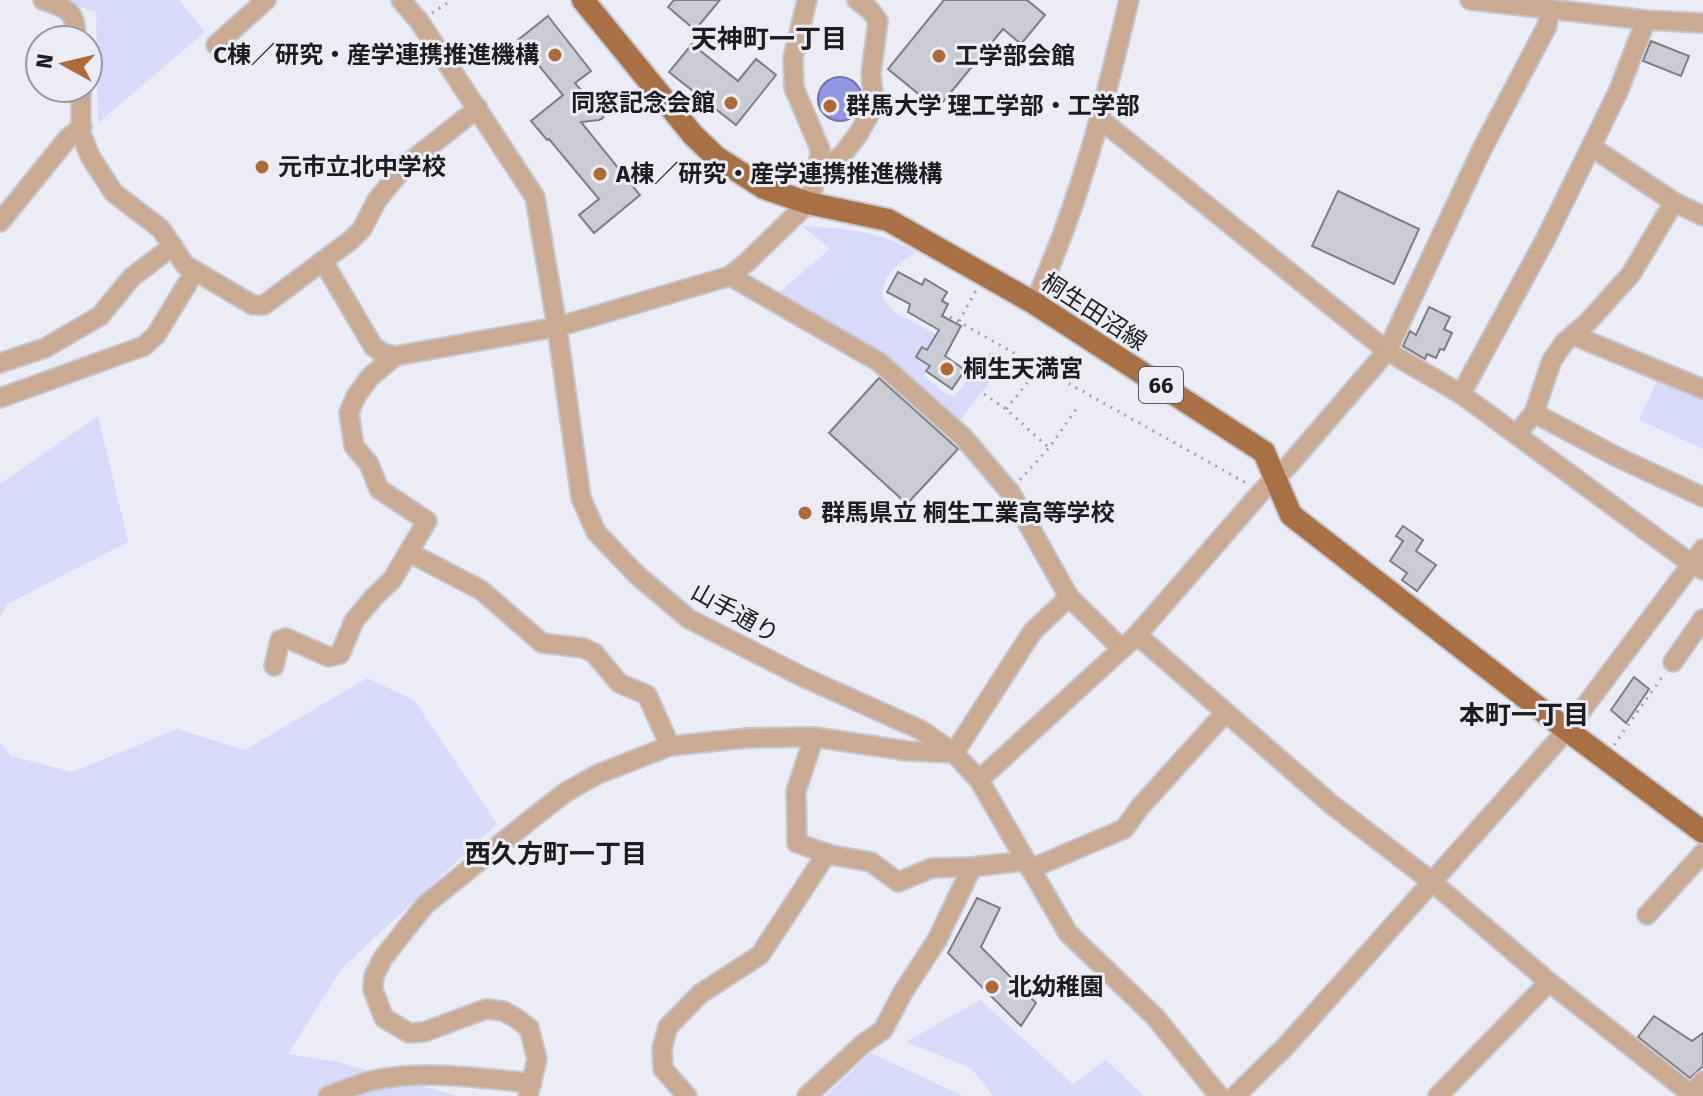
<svg xmlns="http://www.w3.org/2000/svg" width="1703" height="1096" font-family="'Fira Sans','Noto Sans JP',sans-serif">
	<style>
		.green { fill: #d8dafa }
		.water { fill: #9495e0; stroke: #7071a6; stroke-width: 2 }
		.building { fill: #cacbd4; stroke: #7e7e86; stroke-width: 2 }
		.lines { fill: none; stroke-linecap: round; stroke-linejoin: round }
		.minor-casing { stroke: #c6c7cf; stroke-width: 22 }
		.major-casing { stroke: #c6c7cf; stroke-width: 26 }
		.path { stroke: #a3a4ab; stroke-width: 3; stroke-dasharray: 2 6; stroke-linecap: butt }
		.minor { stroke: #caaa93; stroke-width: 18 }
		.major { stroke: #a87045; stroke-width: 22 }
		.poi-dot { fill: #ad6c37; stroke: #ebecf5; stroke-width: 3 }
		.labels { text-anchor: middle; dominant-baseline: central; stroke-width: 6; stroke-linejoin: round; paint-order: stroke }
		.shield { fill: #ebecf5; stroke: #5b5b60; stroke-width: 2 }
		.shield-label { font-size: 22px; font-weight: bold; fill: #1d1d20 }
		.poi-label { font-size: 24px; font-weight: bold; fill: #1d1d20; stroke: #ebecf5; text-anchor: start }
		.street-label { font-size: 24px; fill: #1d1d20; stroke: #ebecf5 }
		.neighbourhood-label { font-size: 26px; font-weight: bold; fill: #1d1d20; stroke: #ebecf5 }
	</style>
	<rect width="100%" height="100%" fill="#ebecf5"/>
	<g class="green">
		<polygon points="60,0 179,0 205,32 98,123 96,12"/>
		<path d="M802 226C843 228 879 231 916 252 896 265 885 272 882 296L894 312 945 339 924 376 947 395 955 396 990 352 1006 361 957 424 776 295 830 249Z"/>
		<polygon points="1658,380 1703,400 1703,449 1639,420"/>
		<polygon points="98,416 128,542 9,603 0,616 0,484"/>
		<polygon points="367,678 414,700 497,824 342,968 288,1054 338,1062 457,1096 0,1096 0,742 11,756 72,772 177,729 245,750"/>
		<polygon points="980,1000 1073,1084 1106,1060 1144,1096 993,1096 971,1068 906,1042"/>
		<polygon points="871,1053 963,1096 826,1096"/>
	</g>
	<circle class="water" cx="840" cy="99" r="22"/>
	<g class="building">
		<polygon points="674,0 720,0 695,30 668,7"/>
		<polygon points="944,0 1027,0 1045,15 1021,44 1003,29 937,109 888,69"/>
		<polygon points="548,16 591,71 575,83 592,103 600,103 605,109 603,118 599,120 581,122 640,195 594,233 579,215 599,199 549,139 547,140 531,121 563,95 518,40"/>
		<polygon points="1651,41 1689,56 1681,76 1643,61"/>
		<polygon points="692,44 738,81 756,59 776,75 736,125 669,72"/>
		<polygon points="1338,191 1419,229 1394,284 1312,246"/>
		<polygon points="898,272 922,285 925,279 947,292 942,301 948,304 942,316 961,326 945,356 965,370 952,389 926,371 930,366 916,357 922,347 927,350 939,330 908,312 910,304 887,292"/>
		<polygon points="1429,307 1450,317 1444,329 1452,333 1444,350 1440,349 1436,358 1427,354 1425,359 1403,346 1410,331 1416,335"/>
		<polygon points="879,378 958,449 907,504 829,433"/>
		<polygon points="1403,526 1423,540 1416,551 1436,565 1417,591 1402,580 1407,573 1390,561 1403,541 1396,536"/>
		<polygon points="1634,677 1649,689 1626,723 1611,710"/>
		<polygon points="977,898 1000,908 981,947 1036,1003 1021,1026 948,953"/>
		<polygon points="1654,1016 1692,1041 1703,1033 1703,1066 1690,1078 1638,1037"/>
	</g>
	<g class="lines">
		<defs>
			<g id="minor">
				<path d="M43 0C69 9 76 11 76 40"/>
				<polyline points="401,0 419,21 535,197 557,327 581,498 596,532 637,575 689,619 803,677 921,730 954,753 979,780 1068,933 1156,1018 1219,1096"/>
				<polyline points="1470,0 1646,20 1703,23"/>
				<polyline points="216,45 266,0"/>
				<polyline points="81,88 81,134 91,158 114,193 161,229 185,265 253,305 264,305 351,240 362,229 377,200 406,165 478,108"/>
				<polyline points="1101,120 1387,351 1461,394 1693,565 1703,570"/>
				<polyline points="1592,144 1599,152 1674,202 1703,216"/>
				<polyline points="818,173 843,154 859,133 874,106 871,73 878,21 870,10 857,0"/>
				<polyline points="0,222 68,138 82,127"/>
				<polyline points="323,261 373,346 382,353 395,356 557,327 730,276 746,263 808,203 818,173 820,149 794,88 793,58 807,0"/>
				<polyline points="730,276 879,362 963,437 1010,492 1069,597 1122,649"/>
				<path d="M1034 303C1080 203 1104 106 1129 0"/>
				<polyline points="1575,333 1580,338 1703,389"/>
				<polyline points="0,363 45,348 100,316 132,277 173,246"/>
				<polyline points="1461,394 1545,240 1618,92 1646,20"/>
				<polyline points="0,398 144,346 156,335 195,271"/>
				<polyline points="1534,413 1617,457 1703,497"/>
				<polyline points="1517,434 1534,413 1552,360 1564,343 1588,322 1631,274 1674,202"/>
				<polyline points="410,553 481,590 542,643 583,648 594,653 619,683 647,695 670,746"/>
				<polyline points="1137,635 1331,804 1431,881 1549,982 1691,1094"/>
				<polyline points="1673,662 1703,619"/>
				<polyline points="274,666 280,640 286,638 329,657 340,654 354,621 374,597 392,580 427,521 379,489 369,464 354,446 349,413 356,396 370,377 395,356"/>
				<polyline points="814,737 796,791 797,843 831,855 871,862 898,882 932,868 972,867 1025,861"/>
				<polyline points="979,780 1137,635 1262,491 1289,465 1387,351 1482,149 1547,26 1550,9"/>
				<polyline points="1030,869 1124,829 1140,807 1225,713"/>
				<polyline points="1647,915 1703,853"/>
				<path d="M328 1096C342 1091 356 1085 370 1081 423 1069 478 1078 532 1083"/>
				<polyline points="528,1096 537,1059 529,1028 516,1018 503,1011 486,1009 424,1032 409,1033 384,1018 373,990 374,976 383,958 425,905 535,816 566,792 598,774 670,746 747,738 814,737 908,751 954,753 1033,631 1069,597"/>
				<polyline points="687,1096 663,1069 662,1048 668,1027 700,994 760,955 827,853"/>
				<polyline points="807,1096 863,1044 883,1030 903,992 937,940 972,867"/>
				<polyline points="1235,1096 1286,1046 1567,730 1703,549"/>
				<polyline points="1438,1096 1549,982"/>
				<polyline points="1690,1096 1703,1081"/>
			</g>
			<polyline id="major" points="583,0 693,135 716,157 764,188 808,203 888,220 1034,303 1264,452 1291,515 1567,730 1703,832"/>
		</defs>
		<use href="#minor" class="minor-casing"/>
		<use href="#major" class="major-casing"/>
		<g class="path">
			<polyline points="432,13 452,0"/>
			<polyline points="950,317 1248,484"/>
			<polyline points="959,321 977,289"/>
			<polyline points="984,394 1006,409 1049,448"/>
			<polyline points="1006,409 1032,377"/>
			<polyline points="1020,480 1049,448 1077,408"/>
			<polyline points="1614,745 1665,673"/>
		</g>
		<use href="#minor" class="minor"/>
		<use href="#major" class="major"/>
	</g>
	<g class="poi-dot">
		<circle cx="555" cy="55" r="8"/>
		<circle cx="939" cy="56" r="8"/>
		<circle cx="731" cy="103" r="8"/>
		<circle cx="830" cy="106" r="8"/>
		<circle cx="262" cy="167" r="8"/>
		<circle cx="600" cy="174" r="8"/>
		<circle cx="947" cy="369" r="8"/>
		<circle cx="805" cy="513" r="8"/>
		<circle cx="992" cy="987" r="8"/>
	</g>
	<g class="labels">
		<rect class="shield" x="1139" y="367" width="44" height="36" rx="6"/>
		<g class="shield-label">
			<text x="1161" y="385">66</text>
		</g>
		<g class="poi-label">
			<text x="539" y="55" text-anchor="end">C棟／研究・産学連携推進機構</text>
			<text x="955" y="56">工学部会館</text>
			<text x="715" y="103" text-anchor="end">同窓記念会館</text>
			<text x="846" y="106">群馬大学 理工学部・工学部</text>
			<text x="278" y="167">元市立北中学校</text>
			<text x="616" y="174">A棟／研究・産学連携推進機構</text>
			<text x="963" y="369">桐生天満宮</text>
			<text x="821" y="513">群馬県立 桐生工業高等学校</text>
			<text x="1008" y="987">北幼稚園</text>
		</g>
		<g class="street-label">
			<text transform="translate(1094 312) rotate(33)">桐生田沼線</text>
			<text transform="translate(735 613) rotate(29)">山手通り</text>
		</g>
		<g class="neighbourhood-label">
			<text x="769" y="39">天神町一丁目</text>
			<text x="1524" y="715">本町一丁目</text>
			<text x="556" y="854">西久方町一丁目</text>
		</g>
	</g>
	<g transform="translate(64 64) rotate(278)"><circle r="38" fill="#ebecf5" stroke="#9999a0" stroke-width="2"/>
	<path d="M0-6L14 30L0 20L-14 30Z" fill="#ad6c37"/>
	<text y="-12" font-size="22" font-weight="bold" text-anchor="middle" fill="#1d1d20">N</text>
	</g>
</svg>
